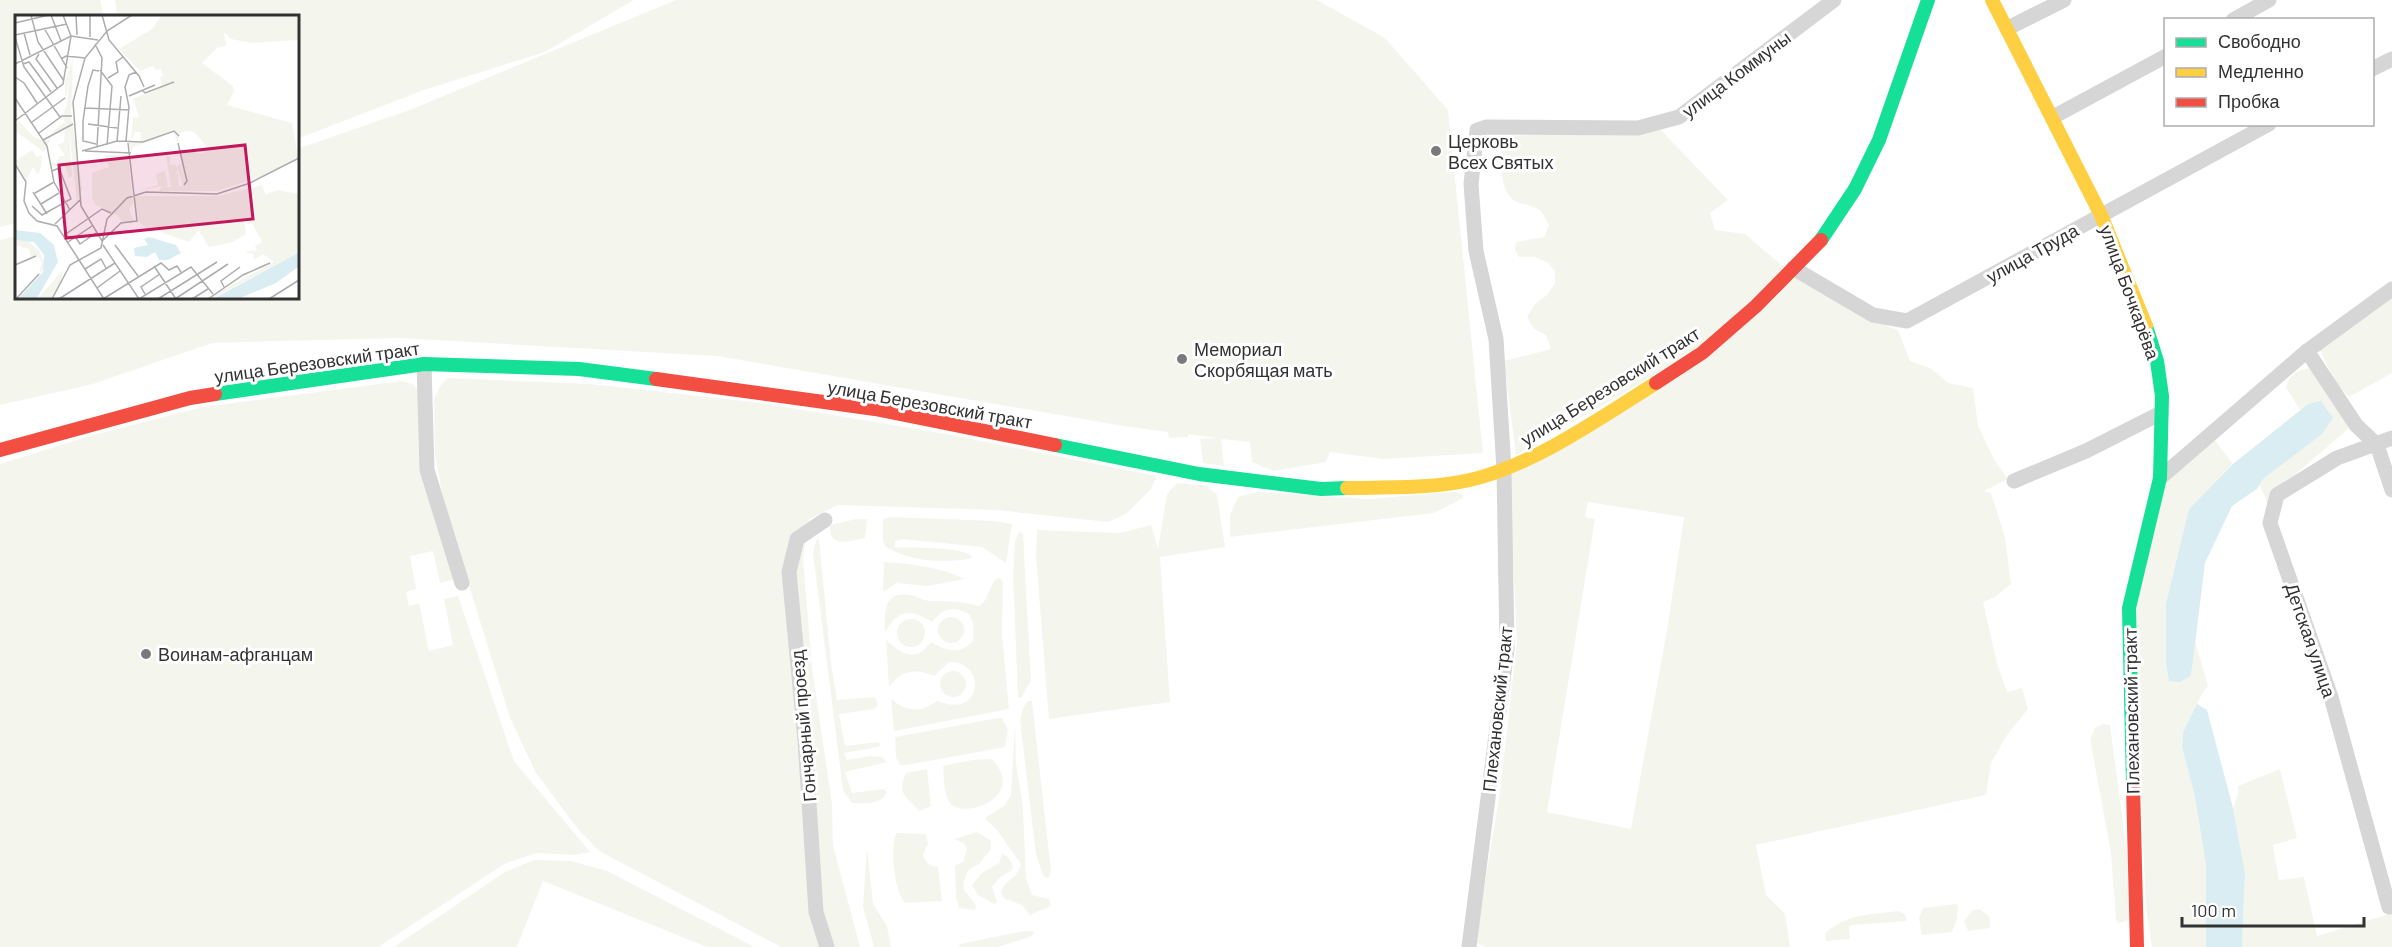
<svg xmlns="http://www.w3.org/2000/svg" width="2392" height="947" font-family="Barlow,sans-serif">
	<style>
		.green { fill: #f4f6ee; fill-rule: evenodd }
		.water { fill: #daedf2 }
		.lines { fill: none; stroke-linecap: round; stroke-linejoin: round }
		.street { stroke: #d6d6d6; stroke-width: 15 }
		.fast { stroke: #16e098; stroke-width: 14 }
		.slow { stroke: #ffcf43; stroke-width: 14 }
		.jam { stroke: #f24e42; stroke-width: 14 }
		.poi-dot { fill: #7a7a7a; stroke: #fff; stroke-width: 2 }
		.labels { text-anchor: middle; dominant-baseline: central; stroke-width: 6; stroke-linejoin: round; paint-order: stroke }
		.street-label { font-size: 18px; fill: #323232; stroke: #fff }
		.poi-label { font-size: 18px; fill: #323232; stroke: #fff; text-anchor: start }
		.inset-road { fill: none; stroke: #adadad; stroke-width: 1.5 }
		.view { fill: #c2185b; fill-opacity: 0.15; stroke: #c2185b; stroke-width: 3 }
		.inset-edge { fill: none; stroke: #323232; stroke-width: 3 }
	</style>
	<rect width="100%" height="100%" fill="#fff"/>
	<g class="green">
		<polygon points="0,0 100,0 104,16 16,16 16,223 0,227"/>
		<polygon points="115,0 634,0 545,52 424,90 297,139 297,16 117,16"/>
		<polygon points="676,0 1317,0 1385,38 1448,110 1483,453 1383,459 1330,452 1326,462 1273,471 1252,462 1250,442 1221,439 1224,466 1203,463 1200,439 1216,438 1188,434 1188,437 1169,438 1168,432 1123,426 717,356 398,338 212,343 93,384 0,405 0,240 16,236 16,297 297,297 297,149 412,109"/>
		<path d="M1659 128 1728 200 1710 213 1715 230 1745 234 1784 267 1701 348 1516 455 1504 361 1551 349 1546 335 1534 329 1527 317 1535 304 1547 295 1555 283V271L1548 263 1535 257H1519L1515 250 1516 242 1544 237 1549 225C1546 220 1543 212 1538 209 1531 204 1519 205 1512 199 1498 186 1499 149 1508 136L1633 131Z"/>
		<path d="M1796 277 1865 317 1898 330 1910 361 1932 369 1948 383 1973 388 1978 426 1995 461 2008 479 1984 491 1991 493 2005 537 2011 584 1995 597 1983 602 1997 663 2007 692 2022 688 2028 709 2007 735 1991 763 1986 795 1756 845 1766 895 1785 914 1790 947H1486L1475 942 1500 792 1517 641 1509 476ZM1588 502 1684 517 1667 630 1631 829 1547 812 1595 519 1585 517Z"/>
		<polygon points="2392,295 2392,373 2349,397 2336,384 2319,348"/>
		<path d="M2314 368 2350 423 2348 429 2276 491 2269 506 2259 484 2308 404 2300 410 2286 387C2292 371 2299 369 2314 368Z"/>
		<polygon points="448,378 590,384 762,403 947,434 1157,476 1150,490 1126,514 1108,522 996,510 838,505 809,519 803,557 812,667 832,804 833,845 860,947 781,947 599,851 577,828 536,773 510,718 445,508 435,454 434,399 440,386"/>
		<polygon points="402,381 413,384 419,392 455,579 440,583 433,551 410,556 416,589 406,592 409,606 419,603 429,651 453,645 444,599 458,596 514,761 590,852 574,855 537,853 506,863 378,947 0,947 0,464 93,435 203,407"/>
		<polygon points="2213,438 2233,464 2189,509 2166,603 2166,664 2169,680 2191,676 2195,641 2208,686 2203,692 2183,732 2182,747 2195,797 2206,865 2206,947 2152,947 2146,908 2133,616 2165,479"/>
		<polygon points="1177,483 1207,486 1217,495 1225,547 1160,557 1170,702 1049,719 1036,557 1037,530 1120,533 1151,525 1158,549 1167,494"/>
		<polygon points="1258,492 1367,499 1454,492 1463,495 1463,498 1434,513 1230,537 1230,515 1238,497"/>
		<path d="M891 517 995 521 1012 524 1006 563 982 547 902 539 895 541V547C914 548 958 546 972 556L970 559C940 563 912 562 886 547L883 541V519Z"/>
		<path d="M856 519H867L865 538C850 541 828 549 830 525Z"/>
		<polygon points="1019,532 1023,534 1031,680 1022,697 1018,698 1013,574 1015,541"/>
		<path d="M819 539 831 663 837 700 875 697 878 704 875 709 839 714 845 746 877 742 881 744 878 747 844 753 847 760 870 756 882 757 887 762 845 772 852 793 883 789 887 792C881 806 865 803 852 803L843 790 813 553 816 541Z"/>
		<path d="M884 562C912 564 940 567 965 579L927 586 896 583 885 591 883 590Z"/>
		<path d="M1000 578 1003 582 1002 634 1009 709 894 731 891 699C907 712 920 713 937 701 984 720 987 661 949 662L934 676C915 668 901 670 889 687L886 640C902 654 916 663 931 642 947 651 959 655 973 641 974 631 974 623 969 614 953 605 943 608 932 622 911 609 899 608 885 632 884 611 884 590 912 595 919 597 924 601 931 601 947 601 961 601 978 606L984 602 995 579Z"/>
		<circle cx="951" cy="630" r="13"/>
		<circle cx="911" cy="633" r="14"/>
		<circle cx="953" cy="684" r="13"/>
		<polygon points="1028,701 1032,701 1051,871 1049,878 1044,877 1036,855 1020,720 1023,708"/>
		<polygon points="998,718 1002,718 1008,730 1005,747 907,765 900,765 896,757 895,737"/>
		<polygon points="2103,724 2110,725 2128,861 2129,920 2119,923 2116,920 2111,853 2090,739 2095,728"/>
		<path d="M1015 725 1016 763 1023 808 1026 879 1032 895 1049 899 1051 906 1030 915 1022 905 1005 899 1001 894C1003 879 1017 881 1021 864L996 829 986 820V817L1004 806 1011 795Z"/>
		<path d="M992 759C1028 798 963 820 950 803 943 794 944 776 943 766L972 760Z"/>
		<path d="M927 769 931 806 919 811C909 797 895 796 906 773Z"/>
		<polygon points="2280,769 2297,838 2273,845 2279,880 2304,877 2317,936 2392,913 2392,947 2242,947 2245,873 2233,808 2238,794 2238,786"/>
		<path d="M977 832 991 841V849L979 864 968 870C960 890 963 889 976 905L975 910 959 908 956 898 955 866 963 862 967 849 963 843 954 839Z"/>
		<path d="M896 833 926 834 928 843 923 855C926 863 929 866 938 867L942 901 905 903C894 890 890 849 896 833Z"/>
		<polygon points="867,847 873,904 887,926 891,947 874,947 863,907"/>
		<polygon points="1002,854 1008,857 1013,866 1012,870 999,878 992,887 997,902 994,904 978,895 972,885 982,873 999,863"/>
		<polygon points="534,860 571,861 607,871 755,947 707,947 543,881 517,947 394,947 505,872"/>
		<polygon points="1956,904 1958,906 1957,919 1952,932 1922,935 1919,918 1923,908"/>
		<polygon points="1979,909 1989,916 1990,928 1968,931 1964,921 1973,910"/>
		<path d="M1899 911 1905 914 1907 921 1851 925 1849 928 1850 939 1826 941 1825 934C1843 914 1875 914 1899 911Z"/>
		<polygon points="1024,931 1032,931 1034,933 1032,936 998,947 959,947 960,944"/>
	</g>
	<g class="water">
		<polygon points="2321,401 2333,418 2322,434 2263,479 2257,489 2232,506 2205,563 2191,676 2180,682 2169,681 2166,664 2166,603 2189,509 2233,464 2308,404"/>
		<polygon points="2197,704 2207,710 2233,808 2245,873 2242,947 2206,947 2206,865 2195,797 2182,747 2183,732"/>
	</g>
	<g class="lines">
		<g class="street">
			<polyline points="2233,20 2269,0"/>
			<polyline points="2008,28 2064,0"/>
			<polyline points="2372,69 2392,59"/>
			<polyline points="2053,117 2166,56"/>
			<polyline points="1793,268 1873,315 1907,321 2269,124"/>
			<polyline points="2307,351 2356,425 2377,445 2392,490"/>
			<polyline points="424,364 427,470 462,583"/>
			<polyline points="2392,438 2337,458 2277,495 2270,523 2331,697 2389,907 2392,906"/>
			<polyline points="2160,478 2307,351 2392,289"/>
			<polyline points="2014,481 2086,451 2161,413"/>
			<polyline points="825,520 797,539 789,572 805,740 816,912 827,947"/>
			<polyline points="1469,947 1507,649 1504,470 1496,339 1476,251 1471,184 1477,130 1486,127 1638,128 1679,117 1834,0"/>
		</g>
		<g class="fast">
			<polyline points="1821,240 1855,189 1879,140 1928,0"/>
			<polyline points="215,394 424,364 579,369 656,379"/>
			<polyline points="1055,445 1199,474 1321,489 1347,488"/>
			<polyline points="2133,785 2129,608 2160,478 2162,396 2157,361 2146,326"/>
		</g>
		<g class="slow">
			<polyline points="1992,0 2101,215 2146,326"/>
			<path d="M1347 488C1387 487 1430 489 1470 480 1532 466 1602 417 1656 383"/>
		</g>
		<g class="jam">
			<polyline points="656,379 875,409 1055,445"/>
			<polyline points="1656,383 1702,353 1756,306 1821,240"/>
			<polyline points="0,450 190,398 215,394"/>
			<polyline points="2133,785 2137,947"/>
		</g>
	</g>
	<g class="poi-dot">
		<circle cx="1436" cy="151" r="6"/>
		<circle cx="1182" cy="359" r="6"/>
		<circle cx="146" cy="654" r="6"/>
	</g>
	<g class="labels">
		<g class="street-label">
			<text transform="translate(1736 74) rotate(-37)">улица Коммуны</text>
			<text transform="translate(2032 253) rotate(-29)">улица Труда</text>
			<text transform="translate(2130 292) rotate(70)">улица Бочкарёва</text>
			<text transform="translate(317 362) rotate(-8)">улица Березовский тракт</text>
			<text transform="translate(1610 386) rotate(-32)">улица Березовский тракт</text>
			<text transform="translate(930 404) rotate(10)">улица Березовский тракт</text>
			<text transform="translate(2311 640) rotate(71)">Детская улица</text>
			<text transform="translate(1497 709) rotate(-84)">Плехановский тракт</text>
			<text transform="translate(2131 711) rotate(-91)">Плехановский тракт</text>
			<text transform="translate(803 726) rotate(-95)">Гончарный проезд</text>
		</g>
		<g class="poi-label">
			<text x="1448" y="141">Церковь<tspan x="1448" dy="21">Всех Святых</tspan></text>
			<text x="1194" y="349">Мемориал<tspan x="1194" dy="21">Скорбящая мать</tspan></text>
			<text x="158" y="654">Воинам-афганцам</text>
		</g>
	</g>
	<g transform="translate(15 15)">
		<rect width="284" height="284" fill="#fff"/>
		<path d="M147 0H283V25L236 28 216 24 209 17 211 31 202 33 187 48 218 71 219 76 212 90 277 108 283 142 249 161 201 176H144L147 171 120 177 143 170 141 159 150 156 153 171 148 172H156L151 140 156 142 154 149 161 150 163 157H159L163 158 164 171H168L162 152 165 148 170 166 163 133 188 139 191 131 179 117 171 116 165 118 162 128 159 117 118 132 117 139 114 128 125 127 126 117H120L116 127 118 102H124L118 84 147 71 145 62 148 61 146 54 141 55 137 51 125 56 104 34 137 14ZM58 43 56 101 67 173 62 188 54 114 57 161 54 163 50 150 36 152V146L42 150 44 141H50L43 130 49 127 50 114 41 119 38 116 50 107 47 101 52 90 54 59 50 89V67ZM3 105 18 121 29 126 36 124 29 137 0 116ZM17 135 22 142 27 140 26 152 23 160 18 152 11 166 0 146ZM89 140H113L118 188 114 195 119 206 108 207 102 200 81 190 77 183V158L94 152ZM247 170 251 180 225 189 263 175 283 179V238L198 283H193L259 247 248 239 239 245 238 239 229 237 242 235 240 231 247 227 237 208 232 209 229 202 231 219 218 227 194 232 184 216 190 207 174 227 130 212 124 207 119 181H204ZM0 225 13 226 24 235 30 250 22 265 27 247 22 241 16 243 14 234 0 230ZM48 255 46 268 37 283 22 284Z" fill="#f4f6ee"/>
		<path d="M0 215 25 218 39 230 43 247 22 283H4L28 257 29 240 19 227 0 225ZM134 222 161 230 166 238 153 245H144L140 237 132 242 120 241 119 233 133 230 129 224ZM283 238V252L261 268 225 283 198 284Z" fill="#daedf2"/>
		<path class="inset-road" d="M16 0 23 27 49 66M36 0 46 26M61 0 62 20M87 0 94 25 124 61 129 72M0 8 34 0M29 13 52 53M9 18 15 40M0 20 52 9M0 22 9 52 45 102M75 22V0M80 29 87 43 82 131M24 39 21 44 42 73M46 44 51 41 70 43M0 49 56 21 83 25M8 49 14 47 36 77M85 55 97 71 92 130M0 62 9 68 22 88M93 63 103 57 101 47 108 42M127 75 130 78 159 67M114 81 140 70M0 83 32 131 39 167 55 195M70 93 114 95M0 106 48 69 56 21 48 0M17 107 50 83M73 109 102 113M24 118 47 101H57M28 125 58 109M102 126 106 81M111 126 114 92 110 72 114 60 121 57M113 128 122 206 106 208 87 226 66 191 58 87 70 43 92 16 117 0M163 128 172 166 169 170M81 129 68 126V106L73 71 78 55 84 56M67 136 102 126 128 127 159 116 164 121M70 136 116 138M0 149 11 167 9 186 14 198 22 206 42 211 64 245 55 250 37 284M18 177 32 199M20 178 39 167M26 189 44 178M17 191 27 200 56 184 44 153 37 156M40 209 66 184M48 221 87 194 96 198M61 223 65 229 81 218M53 227 77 211M88 230 124 284 176 252 198 279M100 230 123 261M0 250 21 241M139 251 161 284M70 254 86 244 91 253M209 272 206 266 225 252M82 273 105 256M130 279 126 272 145 259M1 284 24 259M44 284 100 248M88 284 146 248 154 255 162 251 166 257M89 284 64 245 86 233 92 204 112 183 131 177 202 179 235 168 284 143M143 284 202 247M160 284 213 249M177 284 193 274M193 284 228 260 255 248M254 284 284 265"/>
		<path class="view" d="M230 130 238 204 51 223 44 150Z"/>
		<rect width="284" height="284" class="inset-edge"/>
	</g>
	<rect x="2164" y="18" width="210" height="108" fill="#ffffff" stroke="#adadad" stroke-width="1.5"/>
	<rect x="2176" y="38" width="30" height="9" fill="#16e098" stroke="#adadad" stroke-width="1.5"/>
	<text x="2218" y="48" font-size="18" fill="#323232">Свободно</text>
	<rect x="2176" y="68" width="30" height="9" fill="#ffcf43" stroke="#adadad" stroke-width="1.5"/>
	<text x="2218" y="78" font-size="18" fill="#323232">Медленно</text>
	<rect x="2176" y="98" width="30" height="9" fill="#f24e42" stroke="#adadad" stroke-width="1.5"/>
	<text x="2218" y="108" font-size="18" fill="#323232">Пробка</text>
	<path d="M2182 917v9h182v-9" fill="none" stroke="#323232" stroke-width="3"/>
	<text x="2191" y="917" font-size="18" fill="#323232" stroke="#ffffff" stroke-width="4.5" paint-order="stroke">100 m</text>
</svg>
